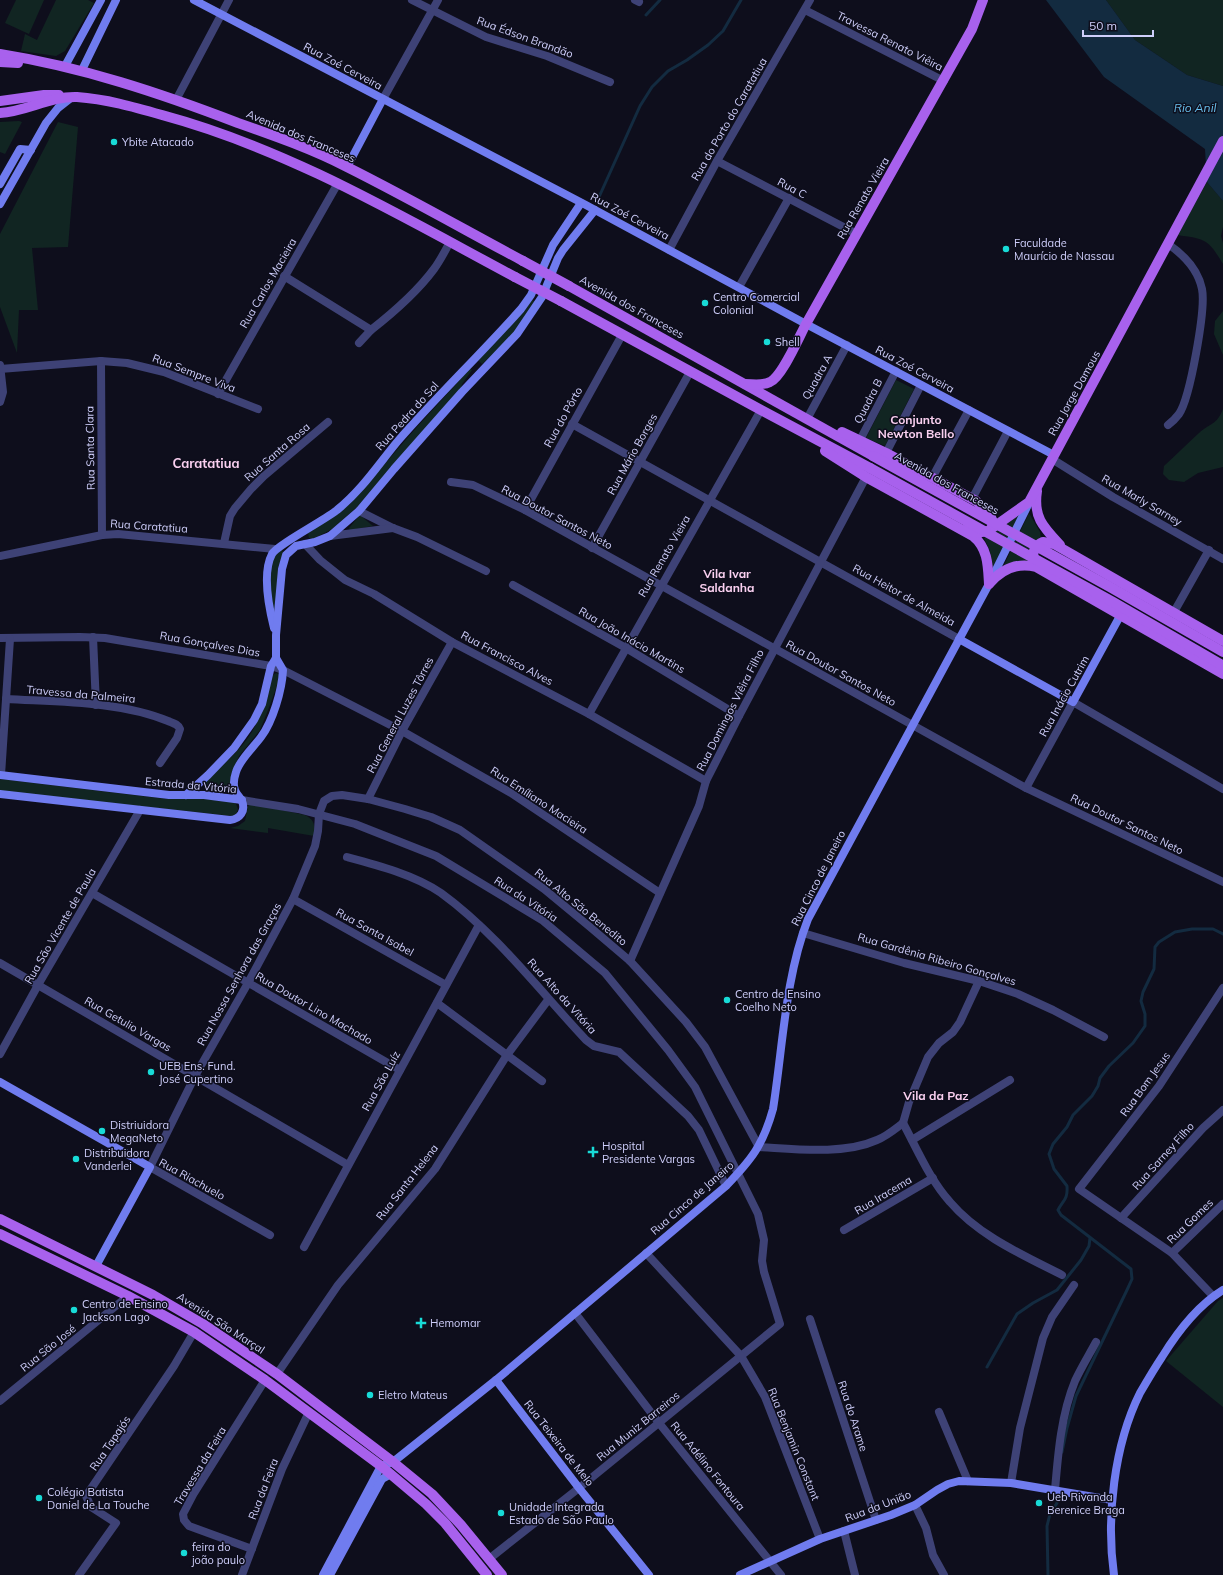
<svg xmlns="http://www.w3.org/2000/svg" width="1223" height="1575" font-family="Mulish,sans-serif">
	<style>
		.green { fill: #112522 }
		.water { fill: #132b40 }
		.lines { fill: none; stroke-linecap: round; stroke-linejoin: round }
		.stream { stroke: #132b40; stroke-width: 3 }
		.street { stroke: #3e4276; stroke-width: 8 }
		.secondary { stroke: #707cef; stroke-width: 8 }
		.primary { stroke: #a861ed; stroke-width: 10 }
		.primary-bridge { stroke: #a861ed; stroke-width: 10 }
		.poi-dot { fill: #18dbd7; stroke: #0e0e1c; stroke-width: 1.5 }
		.labels { text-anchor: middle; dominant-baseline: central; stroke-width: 3; stroke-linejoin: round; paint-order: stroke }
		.street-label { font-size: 11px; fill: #cecefa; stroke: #0e0e1c }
		.poi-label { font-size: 11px; fill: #cecefa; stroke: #0e0e1c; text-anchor: start }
		.water-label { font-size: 12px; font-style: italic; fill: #68c0ee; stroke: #0e0e1c }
		.neighbourhood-label { font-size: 12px; font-weight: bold; fill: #fad0f0; stroke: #0e0e1c }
		.quarter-label { font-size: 13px; font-weight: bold; fill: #fad0f0; stroke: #0e0e1c }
	</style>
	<rect width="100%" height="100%" fill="#0e0e1c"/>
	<g class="green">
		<polygon points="16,0 44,0 29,34 5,23"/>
		<polygon points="56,0 88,0 94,3 65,51 56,56 21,51 25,34 37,40"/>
		<polygon points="1106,0 1223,0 1223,86 1187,75 1135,40"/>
		<polygon points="19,121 22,122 5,154 0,152 0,122"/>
		<polygon points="58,122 78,127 68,247 32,248 38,310 19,310 17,353 0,307 0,234"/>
		<path d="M1207 182 1223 201V227L1221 236 1223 243V264C1208 239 1206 239 1177 235Z"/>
		<polygon points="532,300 536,302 509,339 482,364 478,360"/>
		<polygon points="1223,311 1223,355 1214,334 1215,321"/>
		<polygon points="470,369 472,370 462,384 461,390 357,507 332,529 313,539 309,538 308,533 350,504 416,428"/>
		<polygon points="896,380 914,389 885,446 866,438"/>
		<path d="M1223 409V467L1198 473 1184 482 1169 480 1163 474 1164 466C1176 455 1187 444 1199 433 1210 423 1217 425 1223 409Z"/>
		<polygon points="1029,513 1040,532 1041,538 1034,543 1029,561 1004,566 1004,565"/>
		<polygon points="1020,514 993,570 990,551 984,538"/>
		<polygon points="359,516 361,516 373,526 350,530 349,528"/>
		<path d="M282 549 283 553 278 568 276 609 274 610 273 609C271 594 266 568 275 555 276 553 280 550 282 549Z"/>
		<path d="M276 673 279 674 280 677 270 705 260 730 239 756 235 765 228 790 225 792 205 790 203 784C214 772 227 762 238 750 258 730 266 701 273 675Z"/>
		<polygon points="0,779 167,799 206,799 233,802 236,804 238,809 236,815 232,816 0,791"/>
		<path d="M251 804 305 815C315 820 315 826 314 836L268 828V833L230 828 238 826 245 821 248 806Z"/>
		<polygon points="1223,1298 1223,1407 1166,1361 1218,1301"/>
	</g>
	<polygon class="water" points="1046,0 1106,0 1135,40 1187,75 1223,86 1223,201 1207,182 1205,149 1104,77"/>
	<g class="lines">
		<g class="stream">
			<polyline points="646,15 660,0"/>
			<polyline points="599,197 640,106 652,87 668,71 687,60 708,45 723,31 741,0"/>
			<polyline points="987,1367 1017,1314 1033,1303 1057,1290 1081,1260 1089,1246 1090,1238"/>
			<path d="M1062 1452 1067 1428 1076 1396 1127 1290 1132 1279 1131 1269 1061 1215 1058 1210C1063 1200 1068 1200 1067 1186L1054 1169 1049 1154 1053 1144 1067 1127 1073 1115 1092 1096 1098 1086 1100 1078 1109 1066 1133 1043 1145 1026V1014L1141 1001 1143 992 1154 969 1155 947 1159 942 1175 932 1192 929H1213L1223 934"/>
			<polyline points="1048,1575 1047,1526 1050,1514 1057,1503 1058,1491"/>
		</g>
		<g class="street">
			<polyline points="412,0 486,37 547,56 610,82"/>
			<polyline points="635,0 639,2"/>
			<polyline points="805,10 944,81"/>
			<polyline points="383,99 438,0"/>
			<polyline points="176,100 229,0"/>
			<polyline points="717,161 857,234"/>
			<path d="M1168 244C1184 255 1198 269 1202 289 1206 309 1190 398 1179 414 1176 418 1172 422 1168 425"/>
			<polyline points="669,250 717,161 810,0"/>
			<path d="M284 276 371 330C394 312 417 292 434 269 440 261 445 251 450 242"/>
			<polyline points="739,287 789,198"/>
			<polyline points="359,343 371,330"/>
			<polyline points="101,361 102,535"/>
			<polyline points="0,365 3,392 0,402"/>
			<polyline points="0,369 101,361 127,363 164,372 258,409"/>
			<polyline points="218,394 338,183"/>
			<polyline points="807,419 847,345"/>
			<polyline points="572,424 959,639"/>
			<polyline points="860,440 896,371"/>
			<polyline points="886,453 921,385"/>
			<polyline points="1052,459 1113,497 1223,559"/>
			<polyline points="932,478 969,410"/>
			<polyline points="451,482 473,485 525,510 1026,788 1223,882"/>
			<polyline points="972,499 1008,431"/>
			<polyline points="525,510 622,335"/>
			<polyline points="359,511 393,528 417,537 486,571"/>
			<polyline points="330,536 393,528"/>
			<polyline points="224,543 230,516 235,508 251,489 264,476 328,422"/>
			<polyline points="305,544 320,560 345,580 374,594 452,642 589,714 706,781"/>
			<polyline points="592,548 690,372"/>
			<polyline points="0,556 102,535 118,534 275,549"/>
			<polyline points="513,585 626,648 739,716"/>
			<polyline points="1174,612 1209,550"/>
			<polyline points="93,637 96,705"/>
			<polyline points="0,638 80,637 105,638 271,666 283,670 402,731 511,793 660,893"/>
			<path d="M6 699C57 702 120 701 168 721 173 723 178 724 180 729L177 738 160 763"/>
			<polyline points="589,714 761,410"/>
			<polyline points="1,775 10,639"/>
			<polyline points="1026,788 1073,702 1223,789"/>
			<polyline points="368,799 402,731 452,642"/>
			<polyline points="242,800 298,809 355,824 436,856 542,920 605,973 668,1050 695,1087 758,1214 764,1240 762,1261 764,1272 780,1324 579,1488 489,1559"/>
			<path d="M347 857C377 865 415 875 441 893 496 933 540 991 586 1040L594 1046 619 1052 688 1116 699 1130 726 1186"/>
			<polyline points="92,893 400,1070"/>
			<polyline points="293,899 446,985"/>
			<polyline points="803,933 904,963 979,981 1018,994 1053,1010 1104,1037"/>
			<polyline points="630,961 699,806 706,781 739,716 866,477"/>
			<polyline points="0,963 348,1165"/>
			<polyline points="437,1003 542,1081"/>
			<polyline points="0,1054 38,985 140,810"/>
			<path d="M903 1123C917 1149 930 1180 950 1202 979 1236 1023 1255 1062 1275"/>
			<polyline points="903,1123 909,1102 928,1057 939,1043 953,1032 960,1022 979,981"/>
			<polyline points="912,1140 1010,1080"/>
			<polyline points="1121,1218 1203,1128 1223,1110"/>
			<polyline points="844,1230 933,1178"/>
			<path d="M270 1235 150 1167 195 1076 248 983 293 899 315 846 318 831 319 814 324 801 332 796 342 795 368 799 405 809 431 817 460 830 544 889 590 927 630 961 686 1022 705 1047 759 1147C795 1149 844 1155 877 1140 887 1136 895 1129 903 1123"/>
			<polyline points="304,1247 479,925"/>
			<polyline points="646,1253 741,1356 765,1397 820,1539"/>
			<polyline points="1172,1253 1223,1204"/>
			<polyline points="1213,1296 1172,1253 1079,1189 1159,1086 1223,988"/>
			<polyline points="575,1313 659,1423 781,1575"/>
			<polyline points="810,1319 876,1520"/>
			<polyline points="277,1374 338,1285 435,1169 507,1055 548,1000"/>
			<polyline points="0,1401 128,1296"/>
			<polyline points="939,1412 968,1481"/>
			<polyline points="1011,1483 1020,1428 1043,1338 1052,1317 1074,1285"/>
			<path d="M1055 1490C1058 1454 1061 1415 1075 1381 1081 1368 1089 1355 1096 1342"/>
			<polyline points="915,1505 926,1528 933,1555 944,1575"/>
			<polyline points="844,1531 855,1575"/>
			<polyline points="252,1549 189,1526 184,1520 183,1514 194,1493 265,1380"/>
			<polyline points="79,1575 116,1523 91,1507 86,1496 174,1366 194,1332"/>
			<polyline points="242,1575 282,1469 309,1412"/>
		</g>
		<g class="secondary">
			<polyline points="194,0 584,204 806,324 1054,455"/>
			<polyline points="65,66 101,0"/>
			<polyline points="82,70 116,0"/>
			<polyline points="347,167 383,99"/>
			<polyline points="0,184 20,149 31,150"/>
			<polyline points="0,204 46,123 58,108 72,97"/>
			<path d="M274 628C269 608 262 573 272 554 277 545 325 520 337 510 361 491 378 465 397 442 437 396 481 354 521 309L531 295 553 245 581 203"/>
			<polyline points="959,639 1073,702 1120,616"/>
			<polyline points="0,775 169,795 204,795 242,800"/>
			<path d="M0 794 230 820C240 819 246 811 242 801 240 797 236 794 235 790 233 785 234 778 236 772 240 759 253 748 261 737 273 721 282 690 283 670L276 658"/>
			<polyline points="186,795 208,775 234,748 254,720 262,704 271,666 276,658 276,635 282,569 286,555 296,546 315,542 330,536 359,511 394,469 462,392 517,334 542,297 558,258 563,250 595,210"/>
			<polyline points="0,1082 150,1167 96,1266"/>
			<polyline points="496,1380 579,1488 649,1575"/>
			<path d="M323 1575 381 1466 393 1462 496 1380 726 1186C752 1159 763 1145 773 1109 783 1046 785 978 808 919L989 584 1029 503"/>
			<polyline points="330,1575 382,1479 391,1474"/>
			<polyline points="740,1575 820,1539 891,1515 915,1505 937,1490 948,1484 959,1481 1011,1483 1112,1500"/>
			<path d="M1114 1575C1106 1518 1114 1445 1140 1393 1147 1381 1154 1369 1162 1357 1178 1331 1197 1306 1223 1290"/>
		</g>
		<g class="primary">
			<path d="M0 54C82 67 160 93 238 123 275 136 312 149 347 167 407 197 465 230 523 261"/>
			<polyline points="0,62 18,63"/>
			<polyline points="0,101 44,95 59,95"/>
			<path d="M0 113C26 112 50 96 77 97 106 99 134 107 162 115 288 149 401 216 515 277"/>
			<polyline points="569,286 873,456"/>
			<polyline points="561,301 761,410 870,468"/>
			<path d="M745 384C753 384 762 386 770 382 782 377 799 337 806 324L972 29 983 0"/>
			<polyline points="842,432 886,453 976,501 990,515 993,522 992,527"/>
			<path d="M825 451 866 477 973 536C988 548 988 566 989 584"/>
			<path d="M1037 491C1033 517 1043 527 1060 545"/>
			<polyline points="965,530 975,533 988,531 1029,502 1223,141"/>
			<path d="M1036 565C1031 555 1033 546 1043 542L1054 544 1223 641"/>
			<path d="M989 584C1002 569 1017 562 1036 567L1223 674"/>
			<polyline points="0,1219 153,1295 203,1324 277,1374 393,1462 432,1494 461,1525 502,1575"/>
			<polyline points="0,1234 128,1296 194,1332 265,1380 381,1466 426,1504 445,1523 487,1575"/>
		</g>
		<g class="primary-bridge">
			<polyline points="523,261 569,286"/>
			<polyline points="515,277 561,301"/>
			<polyline points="873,456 1110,587 1223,652"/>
			<polyline points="870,468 1113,602 1222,665"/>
		</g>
	</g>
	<g class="poi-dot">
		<circle cx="114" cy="142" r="4"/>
		<circle cx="1006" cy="249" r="4"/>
		<circle cx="705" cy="303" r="4"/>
		<circle cx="767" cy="342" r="4"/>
		<circle cx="727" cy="1000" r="4"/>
		<circle cx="151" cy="1072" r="4"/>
		<circle cx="102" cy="1131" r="4"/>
		<path d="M591 1146h4v4h4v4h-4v4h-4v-4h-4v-4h4z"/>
		<circle cx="76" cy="1159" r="4"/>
		<circle cx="74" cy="1310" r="4"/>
		<path d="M419 1317h4v4h4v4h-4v4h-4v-4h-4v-4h4z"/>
		<circle cx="370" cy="1395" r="4"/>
		<circle cx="39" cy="1498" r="4"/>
		<circle cx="1039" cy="1503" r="4"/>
		<circle cx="501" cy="1513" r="4"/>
		<circle cx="184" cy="1553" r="4"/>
	</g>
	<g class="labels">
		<g class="street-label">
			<text transform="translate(525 37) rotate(20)">Rua Édson Brandão</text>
			<text transform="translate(890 41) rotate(27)">Travessa Renato Viêira</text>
			<text transform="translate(343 66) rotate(28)">Rua Zoé Cerveira</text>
			<text transform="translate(729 119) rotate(-60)">Rua do Porto do Caratatiua</text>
			<text transform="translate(301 136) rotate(23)">Avenida dos Franceses</text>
			<text transform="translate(792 188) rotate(28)">Rua C</text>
			<text transform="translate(863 198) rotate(-60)">Rua Renato Vieira</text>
			<text transform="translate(630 216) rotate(28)">Rua Zoé Cerveira</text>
			<text transform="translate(268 283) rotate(-60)">Rua Carlos Macieira</text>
			<text transform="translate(632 307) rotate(29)">Avenida dos Franceses</text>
			<text transform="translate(915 369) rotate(28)">Rua Zoé Cerveira</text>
			<text transform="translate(194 373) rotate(21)">Rua Sempre Viva</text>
			<text transform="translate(817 377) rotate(-61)">Quadra A</text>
			<text transform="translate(1074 393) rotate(-61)">Rua Jorge Damous</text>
			<text transform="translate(868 401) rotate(-63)">Quadra B</text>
			<text transform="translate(407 416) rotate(-48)">Rua Pedra do Sol</text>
			<text transform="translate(563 417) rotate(-61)">Rua do Pôrto</text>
			<text transform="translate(90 448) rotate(-91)">Rua Santa Clara</text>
			<text transform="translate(277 452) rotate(-41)">Rua Santa Rosa</text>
			<text transform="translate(632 454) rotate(-61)">Rua Mário Borges</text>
			<text transform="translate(947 483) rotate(29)">Avenida dos Franceses</text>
			<text transform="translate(1142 500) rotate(30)">Rua Marly Sarney</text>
			<text transform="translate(557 517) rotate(28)">Rua Doutor Santos Neto</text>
			<text transform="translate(149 526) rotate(4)">Rua Caratatiua</text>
			<text transform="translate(664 556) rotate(-60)">Rua Renato Vieira</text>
			<text transform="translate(904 595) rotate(29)">Rua Heitor de Almeida</text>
			<text transform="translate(632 640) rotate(30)">Rua João Inácio Martins</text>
			<text transform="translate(210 644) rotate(10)">Rua Gonçalves Dias</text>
			<text transform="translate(507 658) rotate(28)">Rua Francisco Alves</text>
			<text transform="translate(841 673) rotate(29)">Rua Doutor Santos Neto</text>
			<text transform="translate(81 694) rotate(5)">Travessa da Palmeira</text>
			<text transform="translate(1064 696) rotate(-61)">Rua Inácio Cutrim</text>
			<text transform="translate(730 710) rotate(-63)">Rua Domingos Viêira Filho</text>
			<text transform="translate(400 715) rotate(-62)">Rua General Luzes Tôrres</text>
			<text transform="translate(191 785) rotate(5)">Estrada da Vitória</text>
			<text transform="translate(539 800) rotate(33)">Rua Emíliano Macieira</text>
			<text transform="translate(1127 824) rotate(26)">Rua Doutor Santos Neto</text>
			<text transform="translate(818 878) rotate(-63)">Rua Cinco de Janeiro</text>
			<text transform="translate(526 899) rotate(33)">Rua da Vitória</text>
			<text transform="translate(581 907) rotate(39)">Rua Alto São Benedito</text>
			<text transform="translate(60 926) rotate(-60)">Rua São Vicente de Paula</text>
			<text transform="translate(375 932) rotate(29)">Rua Santa Isabel</text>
			<text transform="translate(937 959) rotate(16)">Rua Gardênia Ribeiro Gonçalves</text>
			<text transform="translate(239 974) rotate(-61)">Rua Nossa Senhora das Graças</text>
			<text transform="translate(562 996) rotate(48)">Rua Alto da Vitória</text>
			<text transform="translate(314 1008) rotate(30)">Rua Doutor Lino Machado</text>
			<text transform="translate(128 1024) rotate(30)">Rua Getulio Vargas</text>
			<text transform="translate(381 1081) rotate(-61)">Rua São Luíz</text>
			<text transform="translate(1145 1084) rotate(-54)">Rua Bom Jesus</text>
			<text transform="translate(1163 1156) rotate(-48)">Rua Sarney Filho</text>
			<text transform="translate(192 1179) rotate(29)">Rua Riachuelo</text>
			<text transform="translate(407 1182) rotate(-52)">Rua Santa Helena</text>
			<text transform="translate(883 1195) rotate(-31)">Rua Iracema</text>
			<text transform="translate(692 1198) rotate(-41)">Rua Cinco de Janeiro</text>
			<text transform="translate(1190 1221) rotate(-44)">Rua Gomes</text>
			<text transform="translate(221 1323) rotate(33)">Avenida São Marçal</text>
			<text transform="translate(48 1348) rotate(-39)">Rua São José</text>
			<text transform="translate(853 1416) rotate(72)">Rua do Arame</text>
			<text transform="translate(638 1426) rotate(-39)">Rua Muniz Barreiros</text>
			<text transform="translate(110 1443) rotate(-56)">Rua Tapajós</text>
			<text transform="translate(559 1443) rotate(52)">Rua Teixeira de Melo</text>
			<text transform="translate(794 1444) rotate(68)">Rua Benjamin Constant</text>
			<text transform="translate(200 1466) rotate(-59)">Travessa da Feira</text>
			<text transform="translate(708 1466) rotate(51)">Rua Adélino Fontoura</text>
			<text transform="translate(263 1489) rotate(-69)">Rua da Feira</text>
			<text transform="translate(878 1506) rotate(-21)">Rua da União</text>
		</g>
		<g class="poi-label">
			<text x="122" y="142">Ybite Atacado</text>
			<text x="1014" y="243">Faculdade<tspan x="1014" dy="13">Maurício de Nassau</tspan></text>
			<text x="713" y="297">Centro Comercial<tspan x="713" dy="13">Colonial</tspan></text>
			<text x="775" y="342">Shell</text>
			<text x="735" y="994">Centro de Ensino<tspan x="735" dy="13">Coelho Neto</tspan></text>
			<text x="159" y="1066">UEB Ens. Fund.<tspan x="159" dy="13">José Cupertino</tspan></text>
			<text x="110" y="1125">Distriuidora<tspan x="110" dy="13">MegaNeto</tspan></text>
			<text x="602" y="1146">Hospital<tspan x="602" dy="13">Presidente Vargas</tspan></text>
			<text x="84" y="1153">Distribuidora<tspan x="84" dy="13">Vanderlei</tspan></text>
			<text x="82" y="1304">Centro de Ensino<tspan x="82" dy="13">Jackson Lago</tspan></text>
			<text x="430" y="1323">Hemomar</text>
			<text x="378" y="1395">Eletro Mateus</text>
			<text x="47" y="1492">Colégio Batista<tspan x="47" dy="13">Daniel de La Touche</tspan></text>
			<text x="1047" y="1497">Ueb Rivanda<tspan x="1047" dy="13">Berenice Braga</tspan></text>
			<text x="509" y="1507">Unidade Integrada<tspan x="509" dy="13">Estado de São Paulo</tspan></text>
			<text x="192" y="1547">feira do<tspan x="192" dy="13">joão paulo</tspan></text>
		</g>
		<g class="water-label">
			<text x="1195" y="107">Rio Anil</text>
		</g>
		<g class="neighbourhood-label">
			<text x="916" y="419">Conjunto<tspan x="916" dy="14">Newton Bello</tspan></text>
			<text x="727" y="573">Vila Ivar<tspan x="727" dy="14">Saldanha</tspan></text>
			<text x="936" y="1095">Vila da Paz</text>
		</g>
		<g class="quarter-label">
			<text x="206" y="463">Caratatiua</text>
		</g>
	</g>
	<path d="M1083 30v6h70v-6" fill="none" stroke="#cecefa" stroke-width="2"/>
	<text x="1089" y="30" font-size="12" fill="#cecefa" stroke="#0e0e1c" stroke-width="3" paint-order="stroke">50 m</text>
</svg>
